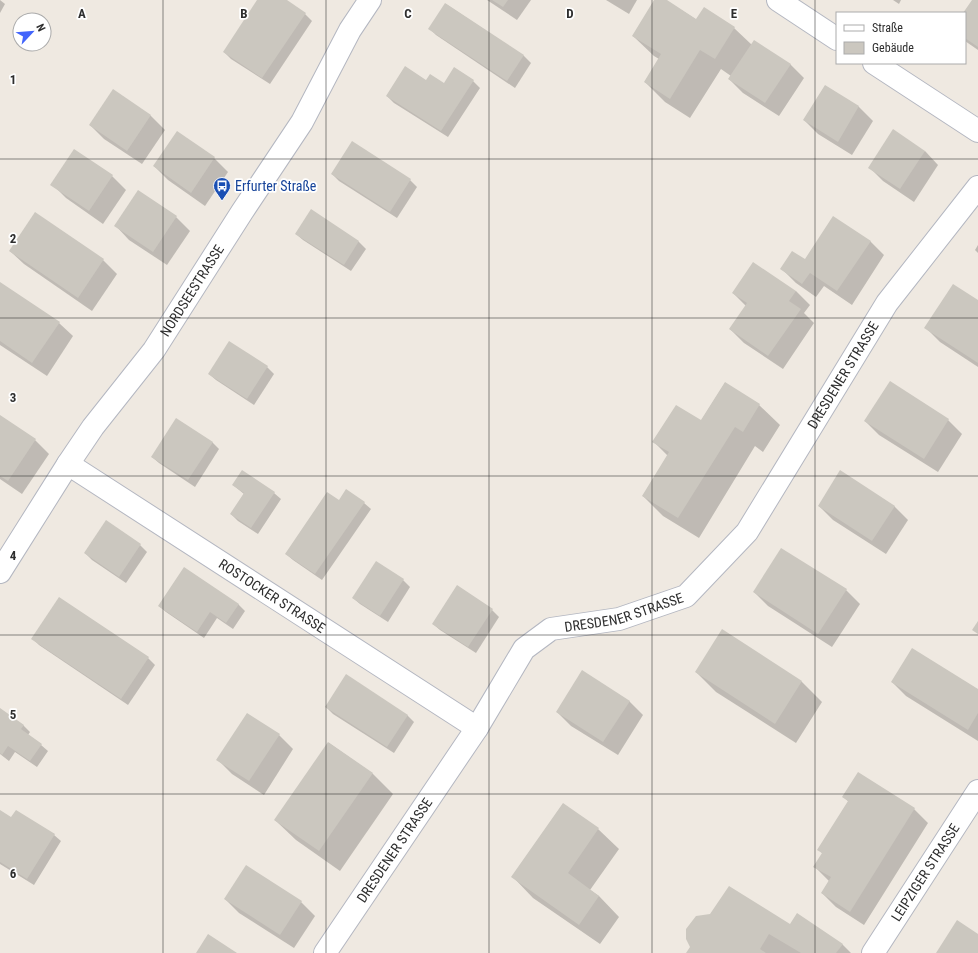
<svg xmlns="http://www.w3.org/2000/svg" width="978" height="953" font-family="'Roboto Condensed',sans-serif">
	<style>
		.shadow { fill: #0003 }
		.building { fill: #cbc7bf }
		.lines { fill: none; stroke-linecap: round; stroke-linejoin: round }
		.minor-casing { stroke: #b4b7c1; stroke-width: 24 }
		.minor { stroke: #fff; stroke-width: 22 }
		.grid { fill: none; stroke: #2e2e2e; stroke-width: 1; stroke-opacity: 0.55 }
		.labels { text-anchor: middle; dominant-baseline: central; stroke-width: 3.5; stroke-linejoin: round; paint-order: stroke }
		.transit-label { font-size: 14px; fill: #164399; stroke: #fff; text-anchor: start }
		.street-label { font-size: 14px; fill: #2e2e2e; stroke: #fff }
		.grid-label { font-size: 13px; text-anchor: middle; font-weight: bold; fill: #2e2e2e; stroke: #fff; stroke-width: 3.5; stroke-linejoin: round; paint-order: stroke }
	</style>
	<rect width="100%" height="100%" fill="#efe9e1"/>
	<g class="shadow">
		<polygon points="0,0 5,4 0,13"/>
		<polygon points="259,0 285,0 305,14 312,21 270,84 231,59 224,52"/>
		<polygon points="487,0 531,0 517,20"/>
		<polygon points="606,0 637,0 629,14"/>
		<polygon points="656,0 665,0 697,20 734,28 752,45 790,64 804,78 779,116 743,93 729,79 731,76 721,69 690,118 665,102 645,82 659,59 654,56 633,36"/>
		<polygon points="893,0 901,0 899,4"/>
		<polygon points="973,0 978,0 978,50 965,41 965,13"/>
		<polygon points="446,4 524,56 531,63 515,88 436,35 430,29"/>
		<polygon points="427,81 444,84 473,81 480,88 448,137 394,103 387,96"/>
		<polygon points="825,86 859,107 873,121 852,155 818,134 804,120"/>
		<polygon points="113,91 151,116 165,130 142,164 104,139 90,125"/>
		<polygon points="925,151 938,165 914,202 883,181 869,167"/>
		<polygon points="214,158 228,172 205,206 168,180 154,166"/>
		<polygon points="332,174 410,180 417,187 397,218 339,181"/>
		<polygon points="112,176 126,190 103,224 66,198 52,184"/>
		<polygon points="311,211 359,242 366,249 351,271 303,240 296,234"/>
		<polygon points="176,217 190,231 167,265 129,240 116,226"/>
		<polygon points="870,241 884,255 852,305 824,286 816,297 796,283 782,269 805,261"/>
		<polygon points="978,245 978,253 975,250"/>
		<polygon points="10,251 103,260 117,274 92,311 24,264"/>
		<polygon points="0,283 59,323 73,336 47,376 0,345"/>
		<polygon points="796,291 810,305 804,313 814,323 783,369 744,343 730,329 746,306 733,293"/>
		<polygon points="978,301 978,367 940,342 926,328"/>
		<polygon points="267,367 274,374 254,405 216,380 209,374"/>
		<polygon points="725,383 759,405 780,425 763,452 755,446 699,538 663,516 643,496 668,456 654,442 701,421"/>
		<polygon points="0,416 35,440 49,454 22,494 0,479"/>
		<polygon points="948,420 962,434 938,472 879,435 865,421"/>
		<polygon points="212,442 219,449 195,487 159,463 152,457"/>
		<polygon points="233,485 274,493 281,499 258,534 238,521 231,514 244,494"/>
		<polygon points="339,502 364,503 371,509 322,580 293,560 286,554"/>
		<polygon points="819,506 894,506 908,520 886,554 833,520"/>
		<polygon points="140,545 147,552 126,583 92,560 85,553"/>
		<polygon points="403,580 410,587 388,622 360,604 353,598"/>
		<polygon points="846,590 860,604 832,647 768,606 754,592"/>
		<polygon points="238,604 245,611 233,629 217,618 204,638 166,612 159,606"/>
		<polygon points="492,610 499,617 476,653 440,630 433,624"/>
		<polygon points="722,631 802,682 822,702 796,743 716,692 696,672"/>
		<polygon points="32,638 148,658 155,665 128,705 39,645"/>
		<polygon points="892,682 978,691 978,741 906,696"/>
		<polygon points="629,701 643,715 618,755 571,726 557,712"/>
		<polygon points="326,707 407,715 414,722 394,753 333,714"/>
		<polygon points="0,710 23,725 30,732 28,735 41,745 48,751 37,767 15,752 9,761 0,754"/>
		<polygon points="247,714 279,735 293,749 264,795 232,774 218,760"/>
		<polygon points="329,743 373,774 393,794 340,871 296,840 275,820"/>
		<polygon points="844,797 914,809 928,823 864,925 836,907 822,893 829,881 815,867 823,854 819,850 849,802"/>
		<polygon points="563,804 598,829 619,849 590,890 599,896 619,917 600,944 533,898 513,877"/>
		<polygon points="0,812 12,819 54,835 61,841 34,885 0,864"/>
		<polygon points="225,899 301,902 315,916 294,948 239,913"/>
		<polygon points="790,926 842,944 851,953 688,953"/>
	</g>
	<g class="building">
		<polygon points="257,0 287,0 306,13 262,78 223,52"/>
		<polygon points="492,0 508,0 503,7"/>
		<polygon points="654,0 667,0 696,19 704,7 735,27 715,59 700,50 670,99 644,82 661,54 632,36"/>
		<polygon points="972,0 978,0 978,47 965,38 965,13 963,13"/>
		<polygon points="445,3 524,55 507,81 428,29"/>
		<polygon points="754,40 791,64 765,103 728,79"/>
		<polygon points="405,66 426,80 430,74 444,83 454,67 474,80 441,131 386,96"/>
		<polygon points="825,85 859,106 838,142 803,120"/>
		<polygon points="113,89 151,115 127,151 89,125"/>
		<polygon points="893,129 925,151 900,189 868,168"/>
		<polygon points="177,131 215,157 191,193 153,166"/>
		<polygon points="352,141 411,179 390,212 331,174"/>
		<polygon points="74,149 113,175 89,211 50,185"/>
		<polygon points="138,190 177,216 153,252 114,226"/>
		<polygon points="311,209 359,241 344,265 295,234"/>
		<polygon points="35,212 104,259 78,298 9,251"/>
		<polygon points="833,216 871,241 837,291 810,273 802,284 780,269 792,251 805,259"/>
		<polygon points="753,262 796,291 789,301 801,309 768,356 729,329 747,303 732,293"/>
		<polygon points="0,282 60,322 32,363 0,341"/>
		<polygon points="953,284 978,300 978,363 924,328"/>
		<polygon points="229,341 268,366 247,399 208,374"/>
		<polygon points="890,381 949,419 924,459 864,421"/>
		<polygon points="725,382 760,404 743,432 735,427 678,518 642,496 669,452 652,442 676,405 701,420"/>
		<polygon points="0,415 36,439 8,481 0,476"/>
		<polygon points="176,418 213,442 188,480 151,457"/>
		<polygon points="242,470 275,492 251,528 230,514 244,493 232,485"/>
		<polygon points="840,470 895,506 872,541 818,506"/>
		<polygon points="346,489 365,502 315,574 285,554 327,492 339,500"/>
		<polygon points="106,520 141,544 119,577 84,553"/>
		<polygon points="781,548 847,589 818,634 753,592"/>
		<polygon points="376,561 404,579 380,616 352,598"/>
		<polygon points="184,567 239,604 226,623 210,612 197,632 158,606"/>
		<polygon points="457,585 493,609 468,647 432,624"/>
		<polygon points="59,597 149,657 121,699 31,639"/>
		<polygon points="978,621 978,634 972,630"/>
		<polygon points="722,629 802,681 775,724 695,672"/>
		<polygon points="912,648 978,689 978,713 968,730 891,682"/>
		<polygon points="582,670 630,701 603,742 556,712"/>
		<polygon points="346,674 408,715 387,747 325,707"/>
		<polygon points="0,708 24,725 21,729 42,744 30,761 8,746 2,755 0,753"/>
		<polygon points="247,713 280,734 249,781 216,760"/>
		<polygon points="328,742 373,773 319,851 274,820"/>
		<polygon points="858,772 915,808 850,912 821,893 831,877 813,867 822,853 817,850 848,801 842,797"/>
		<polygon points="563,803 599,828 568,873 599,896 579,925 511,877"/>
		<polygon points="0,810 11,817 16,810 55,834 27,879 0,862"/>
		<polygon points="246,865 302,901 280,935 224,899"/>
		<polygon points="729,886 790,924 797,913 843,944 836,953 801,953 769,934 760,949 766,953 686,953 690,947 686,939 686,929 696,916 710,914"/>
		<polygon points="957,920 978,934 978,953 936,953"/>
		<polygon points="208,934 237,953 196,953"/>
	</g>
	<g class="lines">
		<defs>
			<g id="minor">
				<polyline points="778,0 837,39"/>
				<polyline points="874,63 978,131"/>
				<path id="s1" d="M68 464 477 728"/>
				<path id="s2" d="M0 572 68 464 93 427 154 350 242 212 302 122 350 30 370 0"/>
				<path id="s3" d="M325 953 477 728 524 649 551 629 619 619 686 596 747 532 887 303 978 187"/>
				<path id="s4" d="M873 953 978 791"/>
			</g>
		</defs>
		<use href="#minor" class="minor-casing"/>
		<use href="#minor" class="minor"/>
	</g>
	<path class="grid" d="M163 0V953M326 0V953M489 0V953M652 0V953M815 0V953M0 159H978M0 318H978M0 476H978M0 635H978M0 794H978"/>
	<defs>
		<symbol id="bus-pin" viewBox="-11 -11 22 30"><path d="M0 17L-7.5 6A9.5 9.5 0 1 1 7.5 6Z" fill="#1a4fb4" stroke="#fff"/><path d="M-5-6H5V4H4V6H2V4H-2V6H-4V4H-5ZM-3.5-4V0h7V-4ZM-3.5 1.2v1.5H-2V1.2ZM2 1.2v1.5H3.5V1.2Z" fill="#fff"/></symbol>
	</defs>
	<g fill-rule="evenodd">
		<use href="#bus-pin" x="212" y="176" width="20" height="27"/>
	</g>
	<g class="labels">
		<g class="transit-label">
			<text x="235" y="186">Erfurter Straße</text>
		</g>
		<g class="street-label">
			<text stroke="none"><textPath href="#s2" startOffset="341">NORDSEESTRASSE</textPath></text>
			<text stroke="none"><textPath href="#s3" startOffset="809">DRESDENER STRASSE</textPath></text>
			<text stroke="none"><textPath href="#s1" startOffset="243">ROSTOCKER STRASSE</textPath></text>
			<text stroke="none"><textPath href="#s3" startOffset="472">DRESDENER STRASSE</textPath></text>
			<text stroke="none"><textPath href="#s3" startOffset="124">DRESDENER STRASSE</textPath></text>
			<text stroke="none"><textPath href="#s4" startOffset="96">LEIPZIGER STRASSE</textPath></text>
		</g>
	</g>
	<g class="grid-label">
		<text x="82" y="18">A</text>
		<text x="244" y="18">B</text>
		<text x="408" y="18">C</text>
		<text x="570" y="18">D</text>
		<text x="734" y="18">E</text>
		<text x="13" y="84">1</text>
		<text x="13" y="243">2</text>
		<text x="13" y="402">3</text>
		<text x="13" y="560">4</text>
		<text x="13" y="719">5</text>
		<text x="13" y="878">6</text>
	</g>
	<rect x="836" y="12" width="130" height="52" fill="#ffffff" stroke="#ababab"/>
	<rect x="844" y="25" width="20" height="6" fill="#ffffff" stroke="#ababab"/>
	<text x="872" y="32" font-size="12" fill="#2e2e2e">Straße</text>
	<rect x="844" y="42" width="20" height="12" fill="#cbc7bf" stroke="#ababab"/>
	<text x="872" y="52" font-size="12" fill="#2e2e2e">Gebäude</text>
	<g transform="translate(32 32) rotate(64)"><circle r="19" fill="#ffffff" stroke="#ababab"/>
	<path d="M0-3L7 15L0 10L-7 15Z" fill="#4264fb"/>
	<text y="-6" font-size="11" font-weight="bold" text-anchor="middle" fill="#2e2e2e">N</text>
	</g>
</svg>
